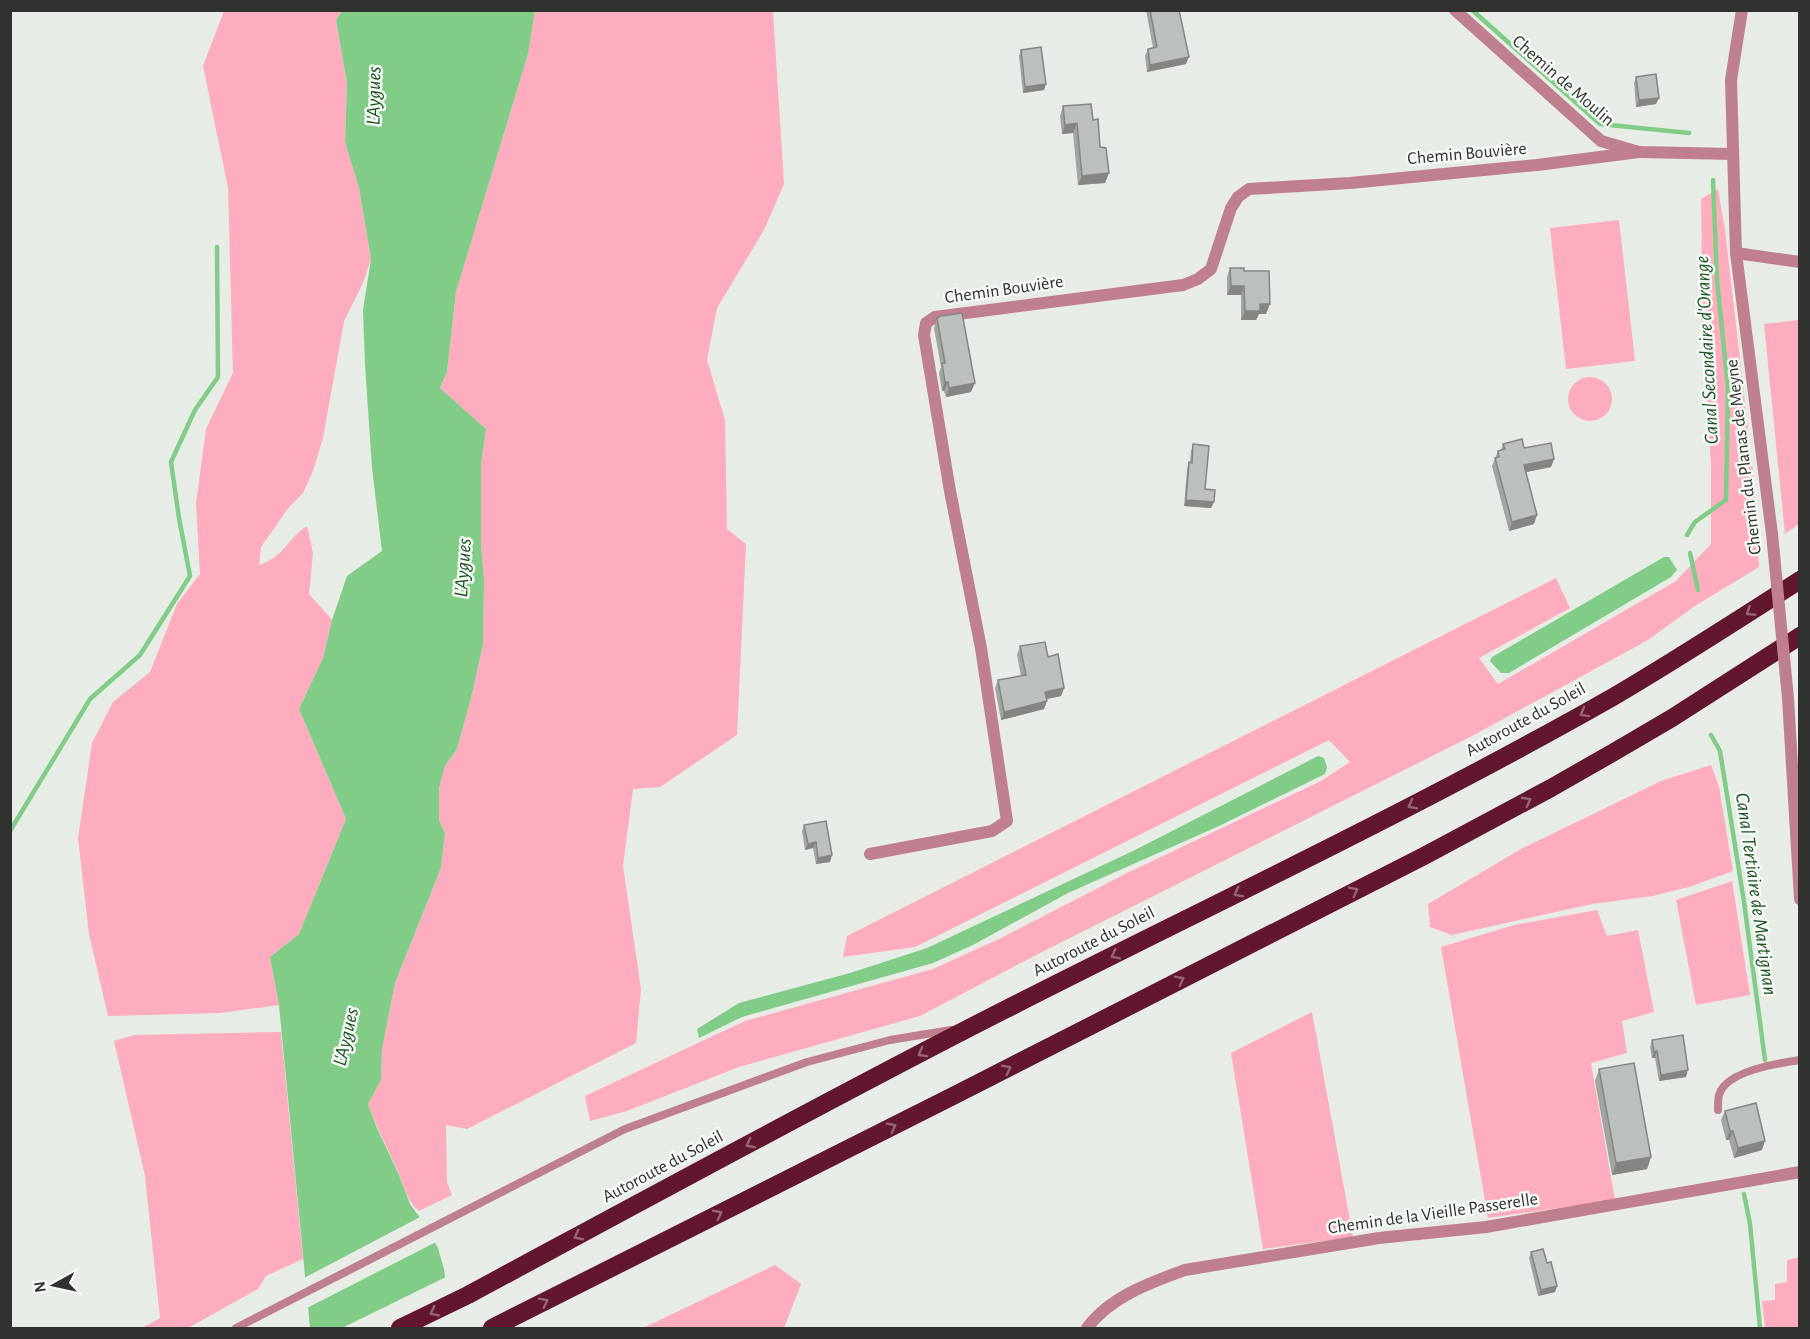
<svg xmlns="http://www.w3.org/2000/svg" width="1810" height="1339" font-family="'Alegreya Sans',sans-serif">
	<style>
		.green { fill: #fdadbf }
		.water { fill: #81cd88 }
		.pier { fill: #e7ece7 }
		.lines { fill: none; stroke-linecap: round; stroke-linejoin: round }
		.stream { stroke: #81cd88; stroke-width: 4.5 }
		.lane { stroke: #c07f8e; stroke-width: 8 }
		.street { stroke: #c07f8e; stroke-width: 12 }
		.highway { stroke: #621630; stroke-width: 18 }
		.street-bridge { stroke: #c07f8e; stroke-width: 12 }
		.wall { fill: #a1a5a2 }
		.shaded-wall { fill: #838684 }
		.building { fill: #bbc0bc; stroke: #838684; stroke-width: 1.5 }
		.oneway { stroke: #956575 }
		.labels { text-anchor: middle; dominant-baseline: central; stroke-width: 5; stroke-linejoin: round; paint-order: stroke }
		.street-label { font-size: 18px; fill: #303230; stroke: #f4f9f4 }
		.water-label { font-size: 20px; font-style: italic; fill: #1d5125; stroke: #f4f9f4 }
	</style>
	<rect width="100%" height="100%" fill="#e7ece7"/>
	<g class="green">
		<path d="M224 11H342L336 20 347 83 345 142 359 188 371 259 363 283 344 321 323 438 313 471 303 493 289 507 261 547 259 565C283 558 287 539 307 526L313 553 309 594 332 620 323 658 299 709 346 819 299 934 270 957 279 1005 220 1013 108 1016 89 934 78 838 92 743 113 702 150 672 177 604 200 574 196 503 206 429 233 373 228 188 203 66Z"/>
		<path d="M535 11H773L784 184 764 230 717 308 707 360 725 420 727 529 746 544 737 735 660 787 633 789 623 866 641 989 636 1043 467 1129 446 1125 447 1182 452 1195 419 1211C407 1201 405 1189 399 1174 389 1151 377 1129 368 1104L381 1080 382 1049 395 983 441 868 445 833 439 820V788L445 766 457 749 471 698 483 645 484 581 481 543V464L486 429 440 388 447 372 456 292 528 54Z"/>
		<polygon points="1718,189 1725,230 1753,471 1759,567 1695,606 1648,640 1472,736 1040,953 920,1016 739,1067 627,1111 590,1121 585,1096 745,1021 933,969 1001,938 1127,873 1321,781 1350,762 1329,740 915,947 843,957 847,936 1556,578 1570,608 1479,658 1498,684 1676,581 1711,544 1711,465 1703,340 1701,199"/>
		<polygon points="1619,220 1635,361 1566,369 1550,228"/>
		<polygon points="1799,320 1799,524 1785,534 1764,324"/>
		<circle cx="1590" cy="399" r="22"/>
		<polygon points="1711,765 1719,787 1733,871 1689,887 1653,896 1592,904 1452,935 1430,927 1428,904 1521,849 1661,781"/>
		<polygon points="1732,881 1750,995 1696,1005 1676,900"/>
		<polygon points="1597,910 1607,936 1638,930 1654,1012 1622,1021 1627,1053 1591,1063 1615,1200 1488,1218 1441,947 1514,925"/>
		<polygon points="1312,1012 1353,1237 1263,1249 1231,1053"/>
		<polygon points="281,1032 303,1259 266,1276 258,1289 188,1328 142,1328 160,1318 145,1176 114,1041 134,1035"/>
		<polygon points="1799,1257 1799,1328 1765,1328 1762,1301 1775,1300 1775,1284 1787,1282 1787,1260"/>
		<polygon points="775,1265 801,1284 784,1328 643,1328"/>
	</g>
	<g class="water">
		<polygon points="342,11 535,11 528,54 456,292 447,372 440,388 486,429 481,464 481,543 484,581 483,645 471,698 457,749 445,766 439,788 439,820 445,833 441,868 395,983 382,1049 381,1080 368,1104 377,1128 399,1175 410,1204 426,1226 438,1248 444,1269 453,1328 310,1328 279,1005 270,957 299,934 346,819 299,709 323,658 332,620 347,576 382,551 372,468 365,365 363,310 371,259 359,188 345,142 347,83 336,20"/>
		<polygon points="1664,557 1669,557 1677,570 1671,577 1509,673 1501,673 1490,661 1492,657"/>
		<polygon points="1318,756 1324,758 1327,767 1325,774 1219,826 1068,893 973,945 933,963 742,1017 699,1038 697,1029 739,1003 850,973 927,948 1135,850"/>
	</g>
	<g class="pier">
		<polygon points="422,1216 438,1241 305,1309 302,1279"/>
		<polygon points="448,1276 456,1328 342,1328"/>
	</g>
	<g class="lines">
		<g class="stream">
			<polyline points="1472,10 1600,124 1689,133"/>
			<polyline points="1687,535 1695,522 1726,500 1728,388 1717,280 1713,180"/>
			<polyline points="1690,553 1698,590"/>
			<polyline points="1711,735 1720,751 1744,902 1765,1060"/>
			<polyline points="10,831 90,699 140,655 190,576 179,518 171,462 195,410 218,377 217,247"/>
			<polyline points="1744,1194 1750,1224 1760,1328"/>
		</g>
		<g class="lane">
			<path d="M1718 1110C1718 1105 1718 1099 1719 1095 1725 1071 1778 1063 1800 1060"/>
			<polyline points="236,1328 625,1129 807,1062 890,1040 951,1030"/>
		</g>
		<g class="street">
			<polyline points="1455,10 1601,141 1639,152 1733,154"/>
			<polyline points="1742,10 1731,80 1736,253 1772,534"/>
			<polyline points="1736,253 1800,262"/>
			<polyline points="1788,698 1800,899"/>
			<polyline points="870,854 992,831 1007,821 981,648 950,491 924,335 926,323 935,317 1183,285 1198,279 1211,269 1231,208 1238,197 1249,189 1350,183 1537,165 1639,152"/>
			<path d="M1087 1328C1110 1297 1149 1283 1185 1270L1379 1238 1486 1227 1800 1172"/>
		</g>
		<g class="highway">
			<path d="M400 1328 468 1295C635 1205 802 1114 971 1027 1185 917 1404 816 1613 697 1676 660 1738 620 1800 580"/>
			<polyline points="492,1328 955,1095 1426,855 1551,788 1614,752 1672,718 1800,636"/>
		</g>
		<polyline class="street-bridge" points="1772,534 1788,698"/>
	</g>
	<g class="wall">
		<polygon points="1146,10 1179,10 1186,64 1147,72 1145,56 1148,49 1153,48"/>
		<polygon points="1021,50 1046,84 1044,90 1023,93 1019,56"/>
		<polygon points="1636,77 1656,104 1636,107 1634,83"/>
		<polygon points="1063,106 1093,120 1100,147 1105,183 1078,185 1073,133 1062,134 1060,116"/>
		<polygon points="1230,268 1244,271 1266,314 1259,314 1256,320 1241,320 1241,295 1227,295 1227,277"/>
		<polygon points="937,318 971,392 946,397 944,391 942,391 939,373 941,367 934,328"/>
		<polygon points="1193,444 1205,489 1214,502 1211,508 1184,506 1187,469 1189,462 1190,463 1191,451"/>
		<polygon points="1503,444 1524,448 1554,459 1551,467 1526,472 1534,524 1509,531 1492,466 1498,451 1501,450"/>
		<polygon points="1020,646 1048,657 1064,688 1061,696 1047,699 1044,709 1001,720 995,688 998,680 1021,676 1017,655"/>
		<polygon points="804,825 830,862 816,864 813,848 805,850 802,831"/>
		<polygon points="1652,1040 1686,1077 1659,1081 1655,1058 1652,1058 1650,1047"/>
		<polygon points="1599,1069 1651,1157 1647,1169 1612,1175 1595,1081"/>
		<polygon points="1725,1111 1762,1150 1734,1158 1729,1140 1726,1140 1721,1120"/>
		<polygon points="1531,1252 1547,1263 1557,1286 1555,1292 1538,1296 1529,1258"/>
	</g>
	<g class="shaded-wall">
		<polygon points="1189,57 1186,64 1147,72 1150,65"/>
		<polygon points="1046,84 1044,90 1023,93 1025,87"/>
		<polygon points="1659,98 1656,104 1636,107 1639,100"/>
		<polygon points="1077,123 1073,133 1062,134 1065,125"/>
		<polygon points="1109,173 1105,183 1078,185 1082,176"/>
		<polygon points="1231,286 1244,286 1241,295 1227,295"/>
		<polygon points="1260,304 1270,304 1266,314 1259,314 1256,320 1241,320 1245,311"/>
		<polygon points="945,382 948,382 944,391 942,391"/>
		<polygon points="975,383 971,392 946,397 949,388"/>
		<polygon points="1554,459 1551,467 1521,473 1524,465"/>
		<polygon points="1186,500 1214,502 1211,508 1184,506"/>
		<polygon points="1537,515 1534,524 1509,531 1512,522"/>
		<polygon points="1064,688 1061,696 1042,700 1045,692"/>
		<polygon points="1047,701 1044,709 1001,720 1004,712"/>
		<polygon points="816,842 813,848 805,850 808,844"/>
		<polygon points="832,855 830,862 816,864 818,858"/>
		<polygon points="1657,1051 1655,1058 1652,1058 1654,1052"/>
		<polygon points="1688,1070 1686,1077 1659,1081 1661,1075"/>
		<polygon points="1730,1131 1733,1131 1729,1140 1726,1140"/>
		<polygon points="1765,1141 1762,1150 1734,1158 1738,1148"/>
		<polygon points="1651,1157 1647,1169 1612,1175 1616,1163"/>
		<polygon points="1557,1286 1555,1292 1538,1296 1541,1290"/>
	</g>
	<g class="building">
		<polygon points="1150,10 1179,10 1189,57 1150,65 1148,49 1157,47"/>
		<polygon points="1041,47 1046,84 1025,87 1021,50"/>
		<polygon points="1656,74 1659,98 1639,100 1636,77"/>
		<polygon points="1091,104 1093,120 1098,119 1100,147 1106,148 1109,173 1082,176 1077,123 1065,125 1063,106"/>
		<polygon points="1230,268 1244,268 1244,271 1269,271 1270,304 1260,304 1260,311 1245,311 1244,286 1231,286"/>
		<polygon points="962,313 975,383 949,388 948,382 945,382 942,363 945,363 937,318 941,316"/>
		<polygon points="1522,439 1524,448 1551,443 1554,459 1524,465 1537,515 1512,522 1495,458 1499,457 1498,451 1505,449 1503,444"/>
		<polygon points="1193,444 1209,446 1205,489 1215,490 1214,502 1186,500 1189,462 1192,463"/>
		<polygon points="1045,642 1048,657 1058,654 1064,688 1045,692 1047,701 1004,712 998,680 1026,675 1020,646"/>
		<polygon points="826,821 832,855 818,858 816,842 808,844 804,825"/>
		<polygon points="1683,1035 1688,1070 1661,1075 1657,1051 1654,1052 1652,1040"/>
		<polygon points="1634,1063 1651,1157 1616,1163 1599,1069"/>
		<polygon points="1756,1103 1765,1141 1738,1148 1733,1131 1730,1131 1725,1111"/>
		<polygon points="1543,1249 1547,1263 1551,1262 1557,1286 1541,1290 1531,1252"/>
	</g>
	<defs><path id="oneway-chevron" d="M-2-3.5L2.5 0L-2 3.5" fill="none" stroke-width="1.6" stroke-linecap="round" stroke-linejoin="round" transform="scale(1.5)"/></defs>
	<g class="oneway">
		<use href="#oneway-chevron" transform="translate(1750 612) rotate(147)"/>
		<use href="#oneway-chevron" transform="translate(1584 713) rotate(151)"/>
		<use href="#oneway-chevron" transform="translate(1527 801) rotate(-28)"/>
		<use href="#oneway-chevron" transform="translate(1412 805) rotate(153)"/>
		<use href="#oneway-chevron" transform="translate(1354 891) rotate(-27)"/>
		<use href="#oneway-chevron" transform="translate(1238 893) rotate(153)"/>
		<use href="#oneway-chevron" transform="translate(1115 955) rotate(153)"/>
		<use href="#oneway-chevron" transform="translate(1180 980) rotate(-27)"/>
		<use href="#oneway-chevron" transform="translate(922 1053) rotate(152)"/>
		<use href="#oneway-chevron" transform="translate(1007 1069) rotate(-27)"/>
		<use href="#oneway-chevron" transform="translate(892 1127) rotate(-27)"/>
		<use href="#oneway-chevron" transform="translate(750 1144) rotate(152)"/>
		<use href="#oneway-chevron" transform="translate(718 1214) rotate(-27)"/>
		<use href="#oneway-chevron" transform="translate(578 1236) rotate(152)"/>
		<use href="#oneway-chevron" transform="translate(544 1302) rotate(-27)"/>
		<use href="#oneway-chevron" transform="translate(434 1312) rotate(153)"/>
	</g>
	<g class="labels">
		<g class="street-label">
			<text transform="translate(1563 81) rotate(41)">Chemin de Moulin</text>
			<text transform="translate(1467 154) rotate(-5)">Chemin Bouvière</text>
			<text transform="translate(1004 290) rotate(-8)">Chemin Bouvière</text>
			<text transform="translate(1744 457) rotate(-97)">Chemin du Planas de Meyne</text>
			<text transform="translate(1526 720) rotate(-29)">Autoroute du Soleil</text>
			<text transform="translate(1094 942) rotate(-27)">Autoroute du Soleil</text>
			<text transform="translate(663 1167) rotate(-28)">Autoroute du Soleil</text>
			<text transform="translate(1433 1214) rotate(-8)">Chemin de la Vieille Passerelle</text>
		</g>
		<g class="water-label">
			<text transform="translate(374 96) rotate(-89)">L'Aygues</text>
			<text transform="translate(1707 350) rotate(-93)">Canal Secondaire d'Orange</text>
			<text transform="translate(463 568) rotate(-86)">L'Aygues</text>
			<text transform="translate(1756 894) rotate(82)">Canal Tertiaire de Martignan</text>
			<text transform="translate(346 1037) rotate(-77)">L'Aygues</text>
		</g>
	</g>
	<rect width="1810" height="1339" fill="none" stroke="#303230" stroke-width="24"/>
	<g transform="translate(54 1285) rotate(262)" stroke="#f4f9f4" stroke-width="4.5" paint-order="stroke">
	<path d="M0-4.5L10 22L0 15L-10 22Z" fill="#303230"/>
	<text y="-9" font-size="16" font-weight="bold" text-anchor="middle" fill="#303230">N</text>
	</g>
</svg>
